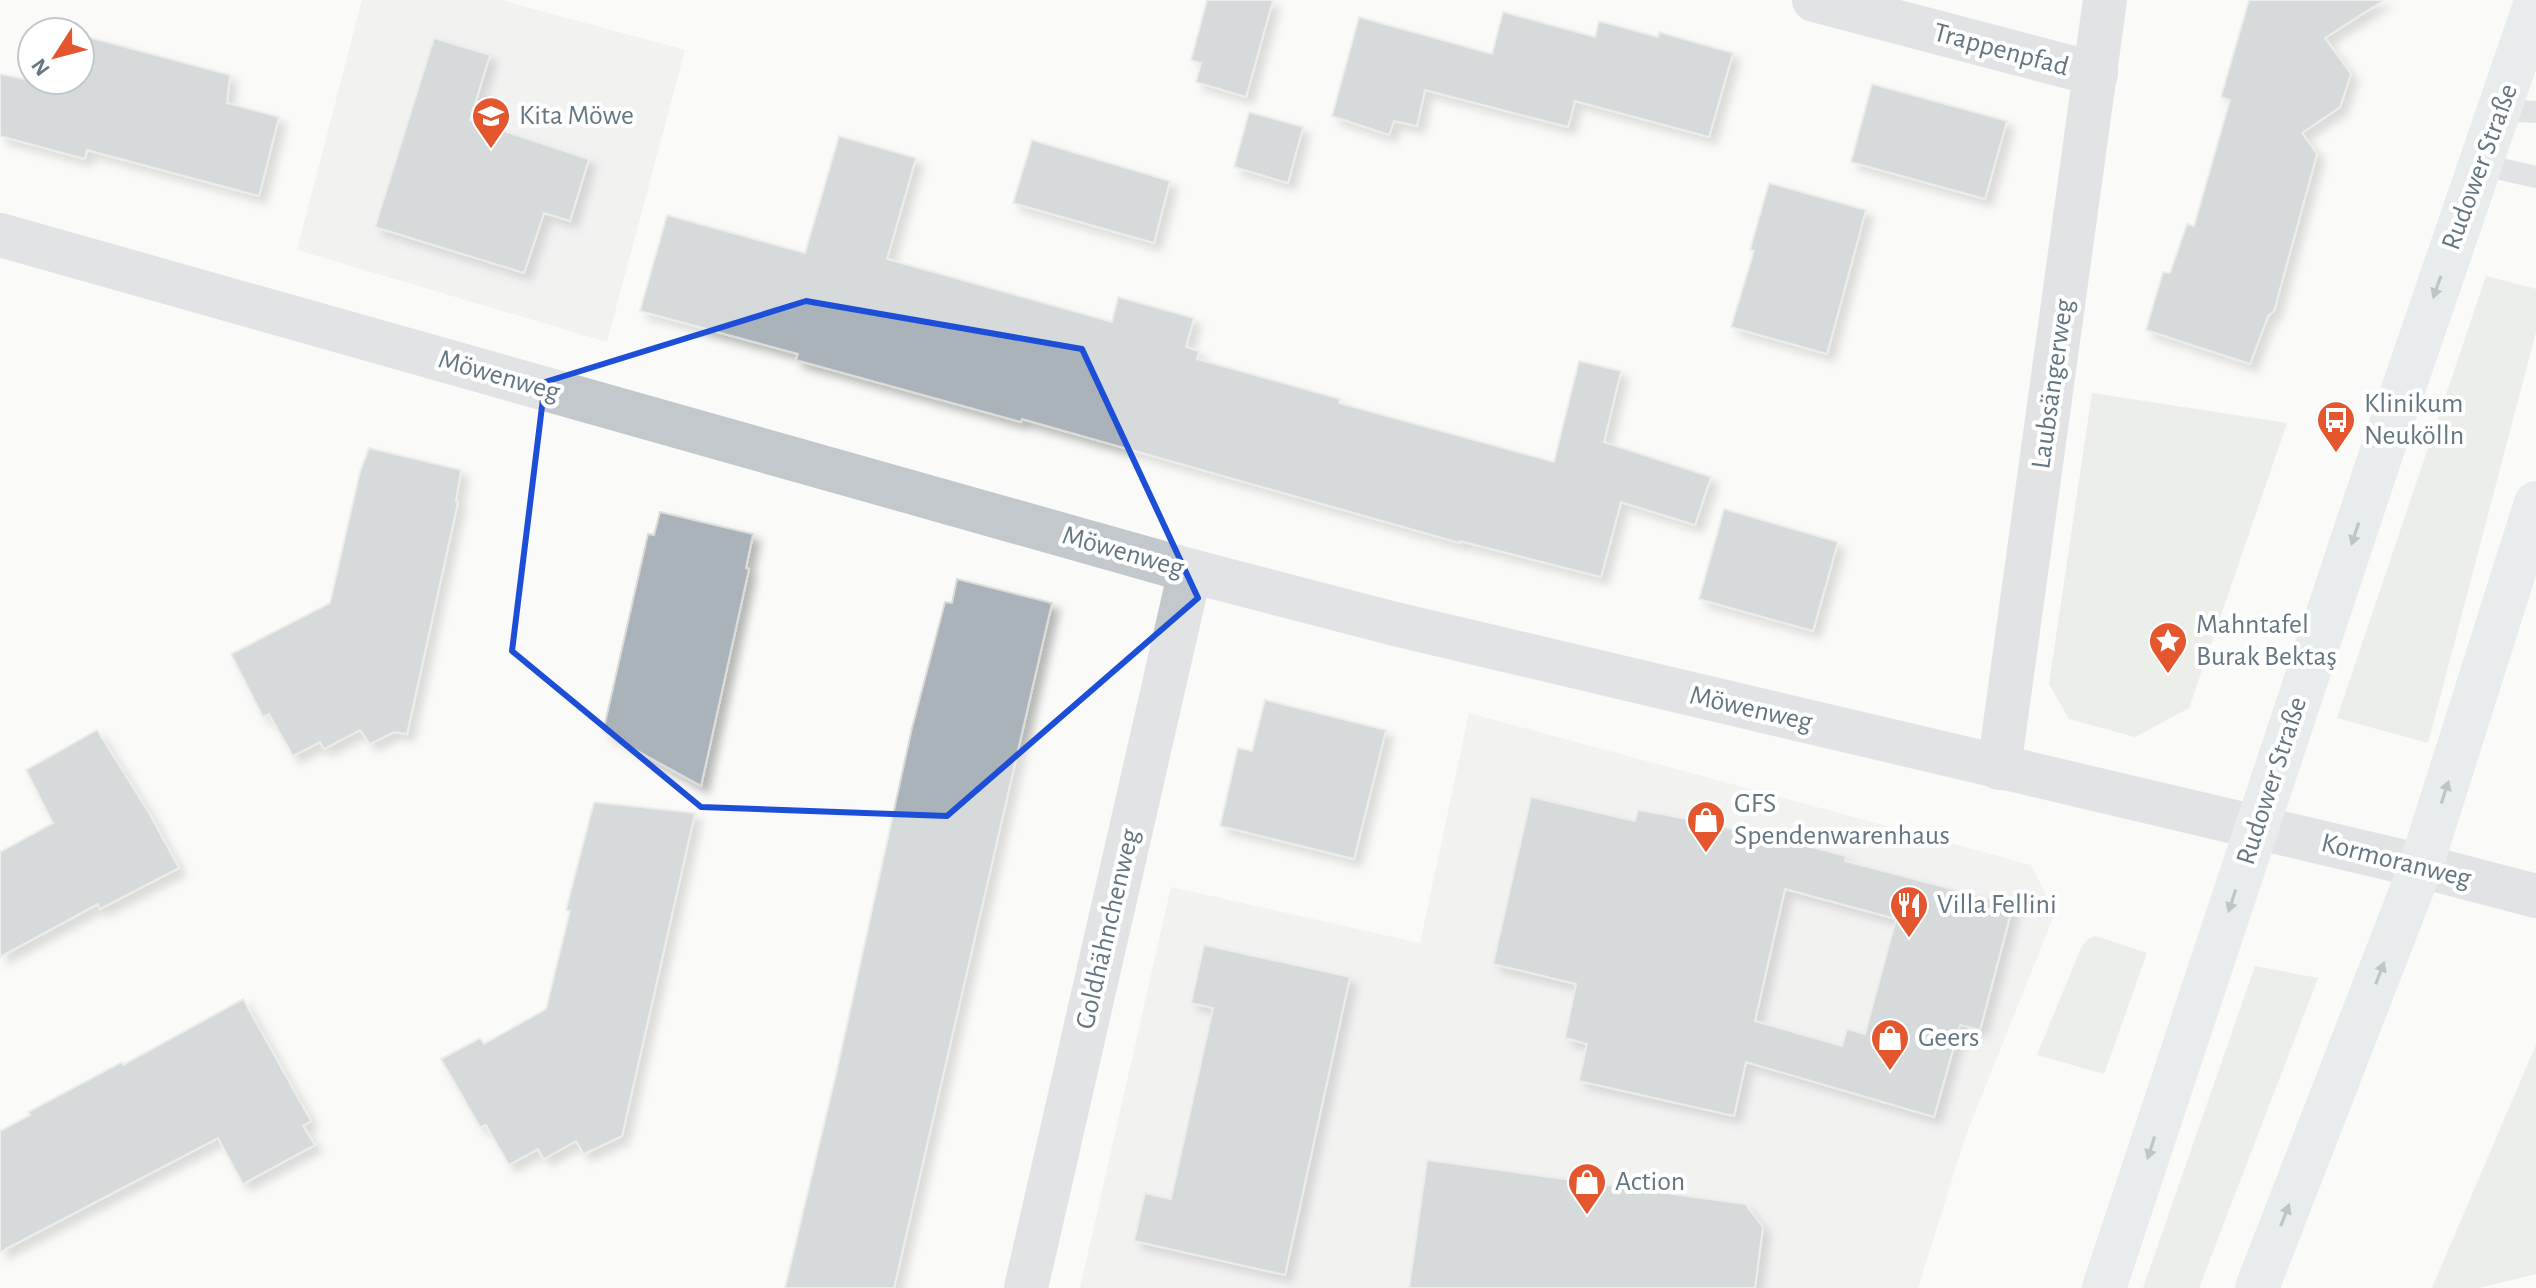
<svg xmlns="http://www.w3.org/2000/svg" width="2536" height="1288" font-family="'Alegreya Sans',sans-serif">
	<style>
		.built { fill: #e8e9e9 }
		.green { fill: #dadfd7 }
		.building { fill: #aab3b9; stroke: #dcdcda; stroke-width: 2; fill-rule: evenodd; filter: url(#shadow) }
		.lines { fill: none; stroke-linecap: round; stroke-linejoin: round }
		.lane { stroke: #c3c8cc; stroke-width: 22 }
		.street { stroke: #c3c8cc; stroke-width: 44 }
		.secondary { stroke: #d6dbdf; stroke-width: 44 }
		.oneway { fill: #768591 }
		.marked { fill: none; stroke: #1d4ed8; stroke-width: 6; stroke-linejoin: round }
		.labels { text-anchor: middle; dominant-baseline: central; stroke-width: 8; stroke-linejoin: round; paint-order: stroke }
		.street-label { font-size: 28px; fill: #657683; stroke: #fff }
		.poi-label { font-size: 28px; fill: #657683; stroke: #fff; text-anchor: start }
	</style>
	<defs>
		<filter id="shadow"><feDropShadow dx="7" dy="7" stdDeviation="4" flood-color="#0004"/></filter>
	</defs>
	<rect width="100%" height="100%" fill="#fafaf8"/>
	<g class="built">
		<polygon points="362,0 501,0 685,50 607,342 297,250"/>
		<polygon points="1469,713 2031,865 2055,913 1966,1135 1918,1288 1080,1288 1171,887 1420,943"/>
	</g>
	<g class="green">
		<polygon points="2486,276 2536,289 2536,332 2428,743 2337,718"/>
		<polygon points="2092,393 2287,423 2189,708 2135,737 2069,719 2049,684"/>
		<polygon points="2095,936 2147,953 2104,1074 2037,1055 2081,948 2087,940"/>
		<polygon points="2255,966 2318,978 2199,1288 2143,1288"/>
		<polygon points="2536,1045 2536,1274 2479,1288 2432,1288"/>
	</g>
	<g class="building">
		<polygon points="1207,0 1273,0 1246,97 1196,82 1201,63 1191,60"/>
		<polygon points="2249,0 2384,0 2325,38 2351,74 2340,107 2302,133 2317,154 2274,311 2268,316 2250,364 2146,330 2163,272 2170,273 2187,224 2194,226 2230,100 2221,97"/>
		<polygon points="1503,12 1595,37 1599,21 1658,37 1659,32 1733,53 1709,137 1575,101 1568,127 1425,90 1417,126 1394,121 1389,135 1332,116 1359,17 1492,54"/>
		<polygon points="80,35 230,75 227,103 279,117 259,196 87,150 85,159 0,136 0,74 25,79 32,53 32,80 80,80"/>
		<polygon points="434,38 490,55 470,120 589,159 570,221 544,213 524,273 375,227"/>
		<polygon points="1872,84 2007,121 1985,199 1851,162"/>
		<polygon points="1249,112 1303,127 1288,183 1234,167"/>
		<polygon points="839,136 916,158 887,259 1112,322 1118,297 1194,318 1186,347 1199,351 1197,359 1340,399 1339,403 1554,462 1579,361 1621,371 1604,442 1711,477 1695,525 1621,502 1601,577 1460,541 1460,543 1022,419 1021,422 796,360 798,354 640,311 667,215 805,253"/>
		<polygon points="1032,140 1170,181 1154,243 1013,203"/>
		<polygon points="1769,183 1866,210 1827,354 1731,327 1754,251 1750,250"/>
		<polygon points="369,448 461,470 456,501 458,502 407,734 394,732 370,744 360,730 324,749 320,742 293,756 269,714 263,717 231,654 330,603 360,472"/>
		<polygon points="1724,509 1838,542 1813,631 1699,599"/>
		<polygon points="660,512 753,534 746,568 749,569 701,786 603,732 648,534 654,535"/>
		<polygon points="957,579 1052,603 894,1288 785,1288 837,1070 912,728 945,602 952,603"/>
		<polygon points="1265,700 1386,730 1354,859 1220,826 1238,748 1252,751"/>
		<polygon points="97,730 149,813 179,868 100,909 98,904 0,957 0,852 53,823 26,770"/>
		<path d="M1531 797 1635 821 1638 810 1672 816 1796 843 1846 856 1845 861 2013 905 1980 1030 1960 1025 1934 1117 1746 1062 1734 1116 1579 1081 1587 1044 1565 1038 1576 984 1493 964ZM1785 889 1896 919 1865 1034 1847 1029 1842 1046 1755 1021Z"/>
		<polygon points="594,802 695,813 622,1136 584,1154 576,1141 544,1159 538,1149 509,1165 486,1125 480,1127 441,1059 480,1038 484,1044 546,1009 570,911 566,910"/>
		<polygon points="1204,945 1350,977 1285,1275 1134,1241 1145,1193 1171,1199 1213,1008 1191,1003"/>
		<polygon points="243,999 311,1121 303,1126 315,1145 243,1184 218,1138 0,1252 0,1131 30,1115 28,1112 122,1062 123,1065"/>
		<polygon points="1427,1160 1745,1204 1763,1227 1755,1288 1409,1288"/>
	</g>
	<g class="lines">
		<g class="lane">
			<polyline points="2501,110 2536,112"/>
			<polyline points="2479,164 2536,177"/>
		</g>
		<g class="street">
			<polyline points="1814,0 2096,74"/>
			<polyline points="0,235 1180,568 1395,624 2421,866 2536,896"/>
			<polyline points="1999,768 2105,0"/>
			<polyline points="1026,1288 1190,571"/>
		</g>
		<g class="secondary">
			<polyline points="2104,1288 2381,454 2536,2"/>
			<polyline points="2257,1288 2421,866 2536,503"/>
		</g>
	</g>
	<defs><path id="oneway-solid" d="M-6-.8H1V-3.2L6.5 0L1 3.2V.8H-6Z" transform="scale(2)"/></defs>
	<g class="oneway">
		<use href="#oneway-solid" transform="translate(2437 287) rotate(109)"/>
		<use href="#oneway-solid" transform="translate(2355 534) rotate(108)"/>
		<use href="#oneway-solid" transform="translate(2445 792) rotate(-72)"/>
		<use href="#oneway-solid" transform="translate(2232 901) rotate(108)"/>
		<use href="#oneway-solid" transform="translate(2380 973) rotate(-69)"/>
		<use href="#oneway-solid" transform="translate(2151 1148) rotate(108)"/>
		<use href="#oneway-solid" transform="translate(2285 1215) rotate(-69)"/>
	</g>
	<path d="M0 0H2536V1288H0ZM806 301 1082 349 1198 598 947 816 701 807 512 651 545 382Z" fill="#fafaf8" fill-opacity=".55" fill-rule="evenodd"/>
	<path class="marked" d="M806 301 1082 349 1198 598 947 816 701 807 512 651 545 382Z"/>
	<defs>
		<symbol id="school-pin" viewBox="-11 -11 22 30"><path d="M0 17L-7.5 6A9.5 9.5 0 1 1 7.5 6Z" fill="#e4572e" stroke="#fff"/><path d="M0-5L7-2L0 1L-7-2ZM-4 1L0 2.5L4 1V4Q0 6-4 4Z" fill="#fff"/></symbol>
		<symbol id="bus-pin" viewBox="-11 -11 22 30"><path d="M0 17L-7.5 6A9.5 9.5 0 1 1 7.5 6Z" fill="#e4572e" stroke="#fff"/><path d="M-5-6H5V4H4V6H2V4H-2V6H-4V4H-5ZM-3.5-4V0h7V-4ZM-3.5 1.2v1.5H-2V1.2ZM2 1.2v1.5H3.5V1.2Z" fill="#fff"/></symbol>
		<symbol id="sight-pin" viewBox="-11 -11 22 30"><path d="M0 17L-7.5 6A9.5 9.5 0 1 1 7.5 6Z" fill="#e4572e" stroke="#fff"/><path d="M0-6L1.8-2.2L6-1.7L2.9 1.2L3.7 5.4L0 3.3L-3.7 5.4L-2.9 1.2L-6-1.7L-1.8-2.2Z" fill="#fff"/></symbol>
		<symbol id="shop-pin" viewBox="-11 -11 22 30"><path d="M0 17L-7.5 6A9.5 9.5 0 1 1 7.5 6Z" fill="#e4572e" stroke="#fff"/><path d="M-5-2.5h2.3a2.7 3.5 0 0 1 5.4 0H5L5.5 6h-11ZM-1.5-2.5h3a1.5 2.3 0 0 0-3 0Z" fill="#fff"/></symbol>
		<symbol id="restaurant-pin" viewBox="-11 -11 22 30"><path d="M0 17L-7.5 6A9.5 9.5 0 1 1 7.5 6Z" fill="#e4572e" stroke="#fff"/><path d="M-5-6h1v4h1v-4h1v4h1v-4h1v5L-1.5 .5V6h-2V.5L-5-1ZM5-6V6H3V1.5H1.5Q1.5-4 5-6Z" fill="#fff"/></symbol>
	</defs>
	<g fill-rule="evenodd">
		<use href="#school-pin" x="469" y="94" width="44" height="60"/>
		<use href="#bus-pin" x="2314" y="398" width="44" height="60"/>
		<use href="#sight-pin" x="2146" y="619" width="44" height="60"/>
		<use href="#shop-pin" x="1684" y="798" width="44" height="60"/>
		<use href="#restaurant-pin" x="1887" y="883" width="44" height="60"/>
		<use href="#shop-pin" x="1868" y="1016" width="44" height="60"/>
		<use href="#shop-pin" x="1565" y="1160" width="44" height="60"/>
	</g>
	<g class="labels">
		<g class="street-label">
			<text transform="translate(2001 50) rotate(15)">Trappenpfad</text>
			<text transform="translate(2480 167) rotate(-70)">Rudower Straße</text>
			<text transform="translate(499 376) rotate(16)">Möwenweg</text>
			<text transform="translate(2053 384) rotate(-82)">Laubsängerweg</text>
			<text transform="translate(1123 552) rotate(16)">Möwenweg</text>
			<text transform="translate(1751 709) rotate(13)">Möwenweg</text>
			<text transform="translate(2272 781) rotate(-72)">Rudower Straße</text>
			<text transform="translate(2396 861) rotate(14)">Kormoranweg</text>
			<text transform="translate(1108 929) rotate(-77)">Goldhähnchenweg</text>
		</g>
		<g class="poi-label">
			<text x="519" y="116">Kita Möwe</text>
			<text x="2364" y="404">Klinikum<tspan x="2364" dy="32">Neukölln</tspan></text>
			<text x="2196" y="625">Mahntafel<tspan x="2196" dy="32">Burak Bektaş</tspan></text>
			<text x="1734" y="804">GFS<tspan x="1734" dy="32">Spendenwarenhaus</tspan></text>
			<text x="1937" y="905">Villa Fellini</text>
			<text x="1918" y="1038">Geers</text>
			<text x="1615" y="1182">Action</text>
		</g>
	</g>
	<g transform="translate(56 56) rotate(234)"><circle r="38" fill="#ffffff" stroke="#c1c8cd" stroke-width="2"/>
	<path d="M0-6L14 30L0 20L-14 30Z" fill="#e4572e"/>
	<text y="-12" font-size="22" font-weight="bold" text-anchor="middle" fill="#657683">N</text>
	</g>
</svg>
